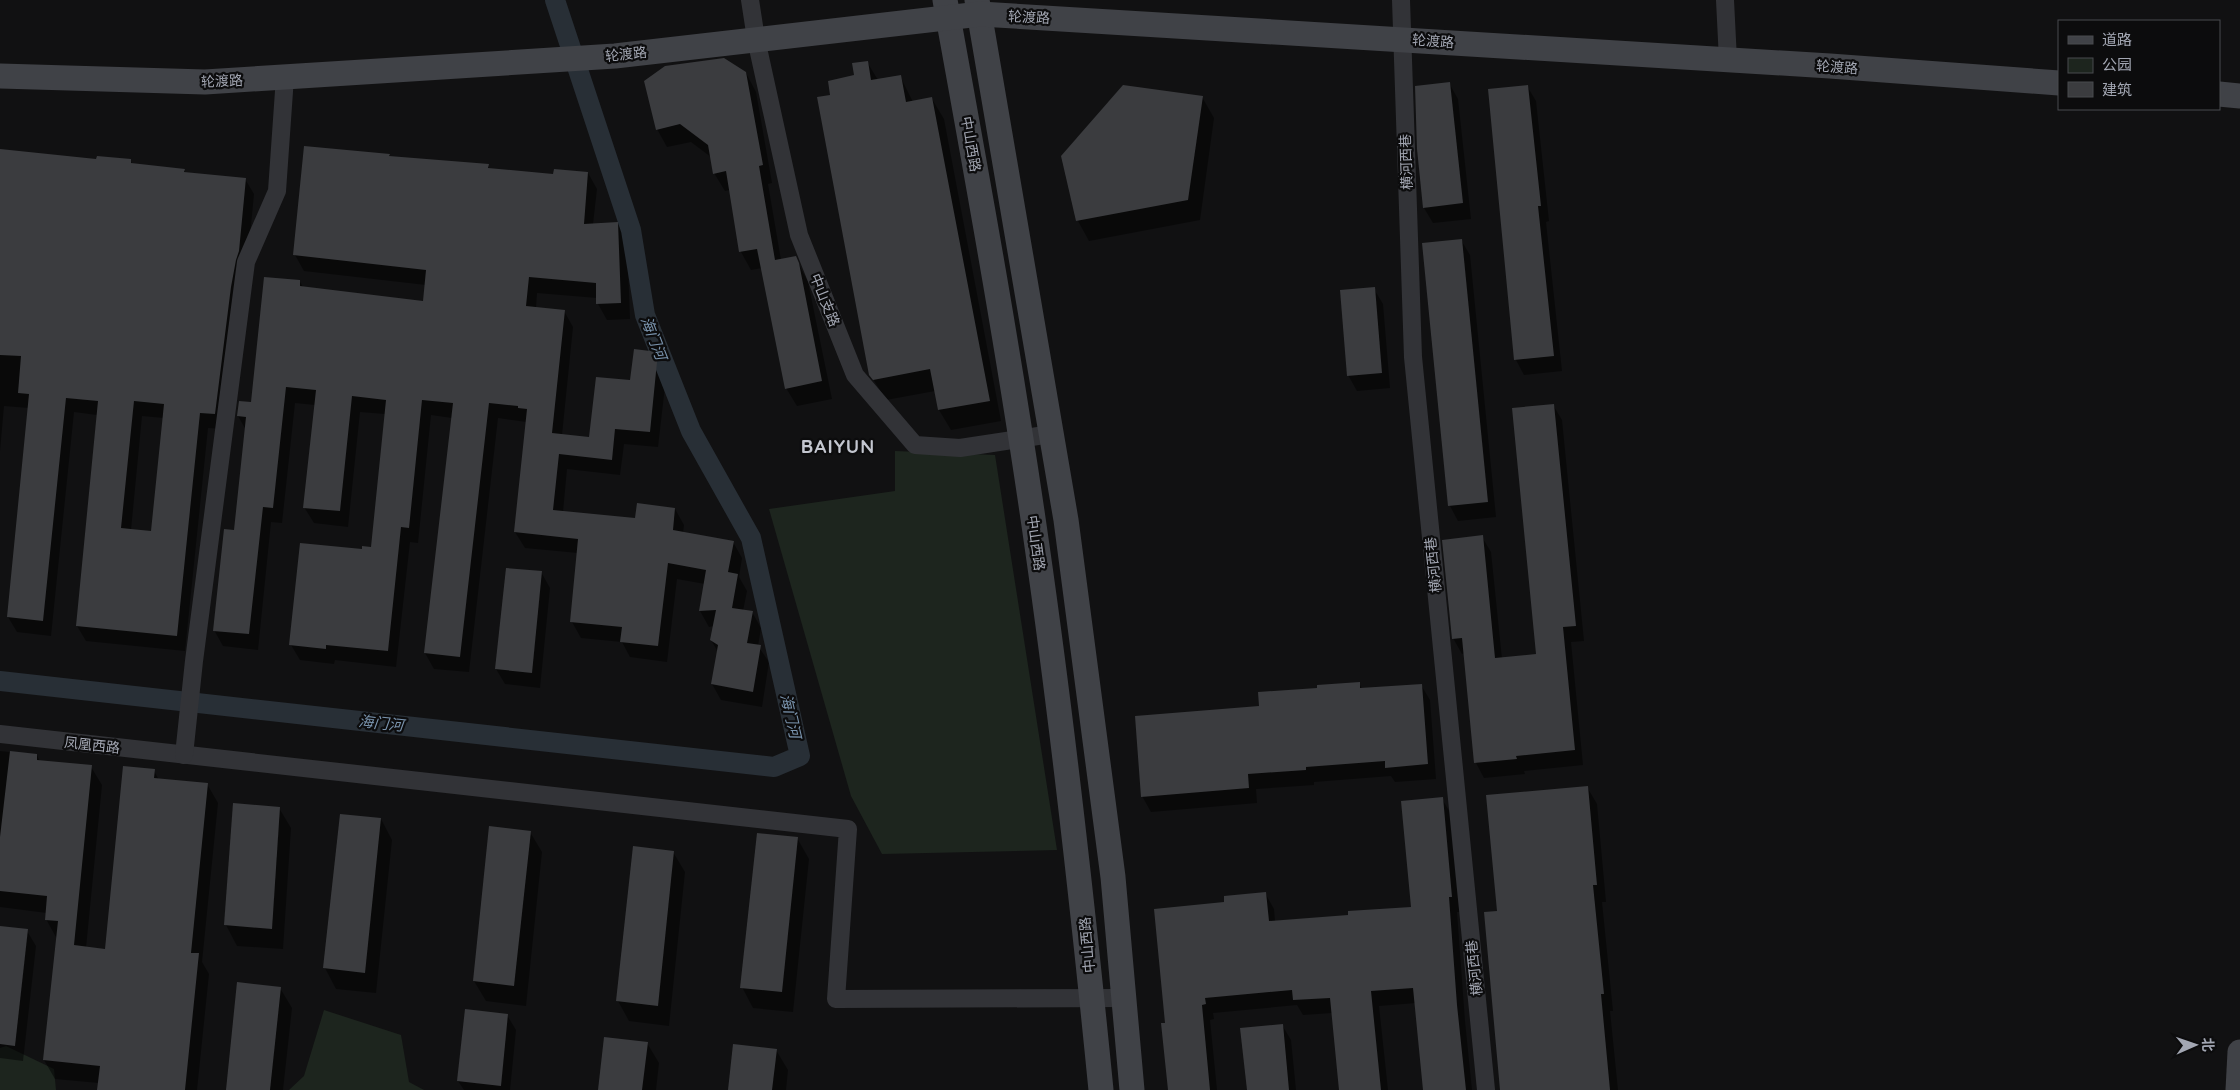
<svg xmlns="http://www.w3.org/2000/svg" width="2240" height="1090" font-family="Quicksand,'Noto Sans SC',sans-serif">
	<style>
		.green { fill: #1d251e }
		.shadow { fill: #0007; fill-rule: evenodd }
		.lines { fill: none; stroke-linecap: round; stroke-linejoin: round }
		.canal { stroke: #282f36; stroke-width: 20 }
		.building { fill: #3b3c3f; fill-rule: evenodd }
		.minor { stroke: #323337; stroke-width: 18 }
		.secondary { stroke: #404247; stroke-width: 25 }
		.labels { text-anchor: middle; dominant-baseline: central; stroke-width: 4.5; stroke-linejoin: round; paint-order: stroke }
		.street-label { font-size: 14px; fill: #a3a7b3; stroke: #0c0c0d }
		.water-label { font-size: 15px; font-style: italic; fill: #7a94ae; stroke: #0c0c0d }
		.district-label { font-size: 19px; font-weight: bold; letter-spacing: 1px; fill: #c3c6cf; stroke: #0c0c0d }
	</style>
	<rect width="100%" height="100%" fill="#111112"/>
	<g class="green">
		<polygon points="895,451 995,455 1057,850 882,854 851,796 769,509 895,491"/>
		<polygon points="324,1010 401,1035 409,1082 424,1090 289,1090 304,1076"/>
		<polygon points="6,1046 54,1069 56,1090 0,1090 0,1048"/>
	</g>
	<g class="shadow">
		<polygon points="867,62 878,80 900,76 913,102 932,99 944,119 1001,421 951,430 939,410 935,391 886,400 870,374 832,96 856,76"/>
		<polygon points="746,73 756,92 772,183 768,184 781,260 795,257 808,282 832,399 797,406 786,388 762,268 751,270 741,252 730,190 725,191 714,173 711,157 691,142 667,147 657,129"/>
		<polygon points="1449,83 1458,99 1471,219 1433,223 1424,208"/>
		<polygon points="1527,86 1536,101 1549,221 1546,222 1562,371 1524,375 1516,360"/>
		<polygon points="1202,97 1214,118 1200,220 1089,241 1078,221"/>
		<polygon points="305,147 389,155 390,157 488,166 490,169 555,176 588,173 597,189 593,224 618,224 627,239 630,319 607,320 598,304 597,298 537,293 536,308 564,311 573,327 562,435 590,438 631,381 658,353 667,369 658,447 624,444 620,475 567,469 563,512 636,519 675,509 684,525 683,533 733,542 742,558 739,577 747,591 743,611 752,612 761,628 758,646 769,662 762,707 721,700 712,684 718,652 711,640 714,626 709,627 700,611 705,584 677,579 667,662 630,657 622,642 581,638 572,622 578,553 525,548 515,532 527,422 498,418 469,672 434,669 425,653 452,418 431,415 418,543 410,542 396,667 335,660 334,664 300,660 291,645 363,551 372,548 385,414 360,412 348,527 314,523 304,507 315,405 295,403 282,523 271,522 258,650 223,646 214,630 235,531 246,430 238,416 240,403 252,404 300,282 303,287 424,302 426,285 304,271 295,255"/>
		<path d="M0 151 97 161 130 160 133 165 184 170 186 173 245 179 254 194 247 267 224 429 208 428 185 651 86 641 77 626 97 415 74 412 51 636 17 632 8 617 29 408 4 406 0 451ZM142 416 164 418 152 532 131 530Z"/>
		<polygon points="1461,240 1470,255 1496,517 1458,521 1450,506 1423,244"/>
		<polygon points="1374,289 1383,304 1390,388 1357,391 1348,375"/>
		<polygon points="1553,405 1562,420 1584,641 1571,642 1583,765 1524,771 1525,774 1484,778 1476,763 1465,653 1462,654 1453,638 1482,537 1491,552 1502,659 1538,655"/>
		<polygon points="541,572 550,588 540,688 505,684 496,669"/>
		<polygon points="1359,683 1362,689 1421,685 1430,700 1436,779 1395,782 1391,776 1314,782 1314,785 1256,789 1257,803 1151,812 1142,796 1261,708 1319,689"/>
		<polygon points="0,751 37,755 40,762 91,767 102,785 86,948 106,950 154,771 159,780 207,784 218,803 202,962 209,974 197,1090 98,1090 99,1083 55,1079 44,1060 57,939 46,919 47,913 0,907"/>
		<polygon points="1587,787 1597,804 1606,902 1602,902 1613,1011 1610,1011 1618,1090 1502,1090 1498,912"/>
		<polygon points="1442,799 1451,814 1460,912 1457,912 1465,1021 1472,1090 1425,1090 1416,1003 1379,1006 1388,1090 1340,1090 1332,1013 1303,1015 1297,1005 1213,1013 1214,1019 1210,1020 1217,1090 1169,1090 1167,1024 1226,903 1265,893 1274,909 1275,921 1349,916 1412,908"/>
		<polygon points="279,808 291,828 283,949 237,946 226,925"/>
		<polygon points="381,819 392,840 376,993 336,989 325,968"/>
		<polygon points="530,832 542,852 526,1006 486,1001 474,981"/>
		<polygon points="797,838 809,859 793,1012 753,1008 742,987"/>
		<polygon points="673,852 685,872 669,1026 629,1021 618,1001"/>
		<polygon points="0,928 27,931 36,946 23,1061 0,1058"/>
		<polygon points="280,988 292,1008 283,1090 227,1090"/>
		<polygon points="507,1015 516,1030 510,1090 464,1090 458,1081"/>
		<polygon points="1282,1025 1291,1040 1296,1090 1248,1090"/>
		<polygon points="647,1043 659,1063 656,1090 599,1090"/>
		<polygon points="776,1050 788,1070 786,1090 729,1090"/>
	</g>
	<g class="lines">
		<polyline class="canal" points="0,681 774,767 800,756 751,538 691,431 645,315 631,230 555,0"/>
	</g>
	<g class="building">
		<polygon points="724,58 746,72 763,165 759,166 775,260 796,256 799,263 822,381 785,389 757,249 739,252 726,171 713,174 708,145 680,124 656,130 644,81 665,66"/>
		<polygon points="868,61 871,80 901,75 906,102 932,97 990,401 938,410 930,369 873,380 869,375 817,97 830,95 828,81 854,75 852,63"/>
		<polygon points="1450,82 1463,203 1423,208 1417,149 1415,86"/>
		<polygon points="1123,85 1203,96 1188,200 1076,221 1061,156"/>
		<polygon points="1528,85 1541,206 1538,206 1554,356 1514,360 1488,89"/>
		<polygon points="304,146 390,154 389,156 489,164 488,168 553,174 554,169 588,172 584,224 618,222 621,303 596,304 596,283 529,277 526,306 565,310 552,433 589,437 596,377 630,380 634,349 658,352 650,432 615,429 612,460 559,454 553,510 635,518 637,503 675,508 673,530 734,541 728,572 738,574 732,608 753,611 747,643 761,645 753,692 711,684 718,645 710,640 716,610 699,611 706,570 668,563 658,646 620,642 622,627 570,622 578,539 514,532 527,409 518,408 518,406 489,403 460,657 424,653 453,403 422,400 409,528 401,527 388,651 326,645 326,649 289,645 300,543 362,549 362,546 371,547 386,400 352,396 340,511 303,508 316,390 286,387 273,508 263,507 249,634 213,631 224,529 234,530 246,417 237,416 239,401 251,402 264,277 300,280 300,286 423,301 426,270 293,255"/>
		<path d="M0 149 96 159 97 156 131 159V163L185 169 184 172 246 178 239 251 236 260 231 287 215 414 200 413 177 636 76 626 98 401 66 398 43 621 7 617 29 394 18 393 21 356 0 355ZM134 401 164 404 151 531 121 528Z"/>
		<polygon points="1462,239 1488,502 1448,506 1422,243"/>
		<polygon points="1375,287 1382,373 1347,376 1340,290"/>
		<polygon points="1554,404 1576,626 1563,627 1575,750 1516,756 1517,759 1474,763 1462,638 1452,639 1442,540 1483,535 1495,658 1536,654 1512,408"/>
		<polygon points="506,568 542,571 532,673 495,669"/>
		<polygon points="1360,682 1360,688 1422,684 1428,764 1385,768 1385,761 1306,767 1306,770 1248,774 1249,788 1141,797 1135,716 1259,706 1258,692 1317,688 1317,685"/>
		<polygon points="10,751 37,754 37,760 92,765 74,945 105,949 123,766 155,769 154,778 208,783 191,953 199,953 185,1090 97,1090 100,1066 43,1060 58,921 45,920 47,896 0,891 0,837"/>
		<polygon points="1588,786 1597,885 1593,885 1604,994 1601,994 1610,1090 1500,1090 1484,912 1497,911 1486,795"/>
		<polygon points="1443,797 1452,897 1449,897 1457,1005 1466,1090 1423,1090 1413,988 1371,991 1381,1090 1339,1090 1330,998 1293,1000 1292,990 1205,998 1206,1004 1202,1005 1210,1090 1168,1090 1161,1023 1165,1023 1154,909 1224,902 1224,896 1266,892 1269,921 1348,915 1348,911 1411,907 1401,801"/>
		<polygon points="233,803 280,807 272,929 224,925"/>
		<polygon points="340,814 381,818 365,973 323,968"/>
		<polygon points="489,826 531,831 514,986 473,981"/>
		<polygon points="757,833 798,837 782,992 740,988"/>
		<polygon points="633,846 674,851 658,1006 616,1001"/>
		<polygon points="0,926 28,929 15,1046 0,1044"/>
		<polygon points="237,982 281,987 270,1090 226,1090"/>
		<polygon points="465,1009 508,1014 501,1086 457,1081"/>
		<polygon points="1283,1024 1289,1090 1247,1090 1240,1028"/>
		<polygon points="604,1037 648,1042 642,1090 598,1090"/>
		<polygon points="733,1044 777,1049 772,1090 728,1090"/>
	</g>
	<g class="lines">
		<g class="minor">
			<polyline points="750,0 756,39 799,235 855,375 915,445 960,448 1051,434"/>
			<polyline points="1401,0 1413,357 1486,1090"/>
			<polyline points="1725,0 1728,60"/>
			<polyline points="0,734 848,829 836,999 1124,998"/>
			<polyline points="184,755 194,661 246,262 277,191 285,77"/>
		</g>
		<g class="secondary">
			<path d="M945 0C978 182 1011 363 1037 546 1063 727 1083 908 1101 1090"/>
			<polyline points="977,0 1066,520 1113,877 1132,1090"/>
			<polyline points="0,76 205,82 615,56 980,14 1830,66 2059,83"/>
			<polyline points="2219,94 2240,96"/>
			<polyline points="2238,1090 2240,1052"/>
		</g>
	</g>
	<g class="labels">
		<g class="street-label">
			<text transform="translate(1029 17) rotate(3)">轮渡路</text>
			<text transform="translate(1433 41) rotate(4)">轮渡路</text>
			<text transform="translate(626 54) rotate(-6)">轮渡路</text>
			<text transform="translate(1837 67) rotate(4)">轮渡路</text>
			<text transform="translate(222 81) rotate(-3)">轮渡路</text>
			<text transform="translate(971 144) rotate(80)">中山西路</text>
			<text transform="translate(1406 162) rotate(-92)">横河西巷</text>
			<text transform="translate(825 300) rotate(68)">中山支路</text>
			<text transform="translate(1036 543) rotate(82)">中山西路</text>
			<text transform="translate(1433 565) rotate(-96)">横河西巷</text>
			<text transform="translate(92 745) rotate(6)">凤凰西路</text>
			<text transform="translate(1087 945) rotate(-95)">中山西路</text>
			<text transform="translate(1474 968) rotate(-96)">横河西巷</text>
		</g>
		<g class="water-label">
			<text transform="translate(654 338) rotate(69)">海门河</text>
			<text transform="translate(791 716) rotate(77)">海门河</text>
			<text transform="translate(381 723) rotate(6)">海门河</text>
		</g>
		<g class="district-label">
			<text x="838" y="446">BAIYUN</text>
		</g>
	</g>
	<rect x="2058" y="20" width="162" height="90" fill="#0c0c0d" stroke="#484a4f"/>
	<rect x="2068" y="36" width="25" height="8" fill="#404247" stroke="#484a4f"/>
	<text x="2102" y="45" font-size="15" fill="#a3a7b3">道路</text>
	<rect x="2068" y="58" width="25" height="15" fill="#1d251e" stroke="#484a4f"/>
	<text x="2102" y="70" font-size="15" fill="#a3a7b3">公园</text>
	<rect x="2068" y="82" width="25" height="15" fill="#3b3c3f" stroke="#484a4f"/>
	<text x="2102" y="95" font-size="15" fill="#a3a7b3">建筑</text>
	<g transform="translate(2195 1045) rotate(88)" stroke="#0c0c0d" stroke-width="4" paint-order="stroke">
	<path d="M0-4L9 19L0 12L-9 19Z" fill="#a3a7b3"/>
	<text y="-8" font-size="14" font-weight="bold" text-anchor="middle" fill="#a3a7b3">北</text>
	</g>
</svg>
